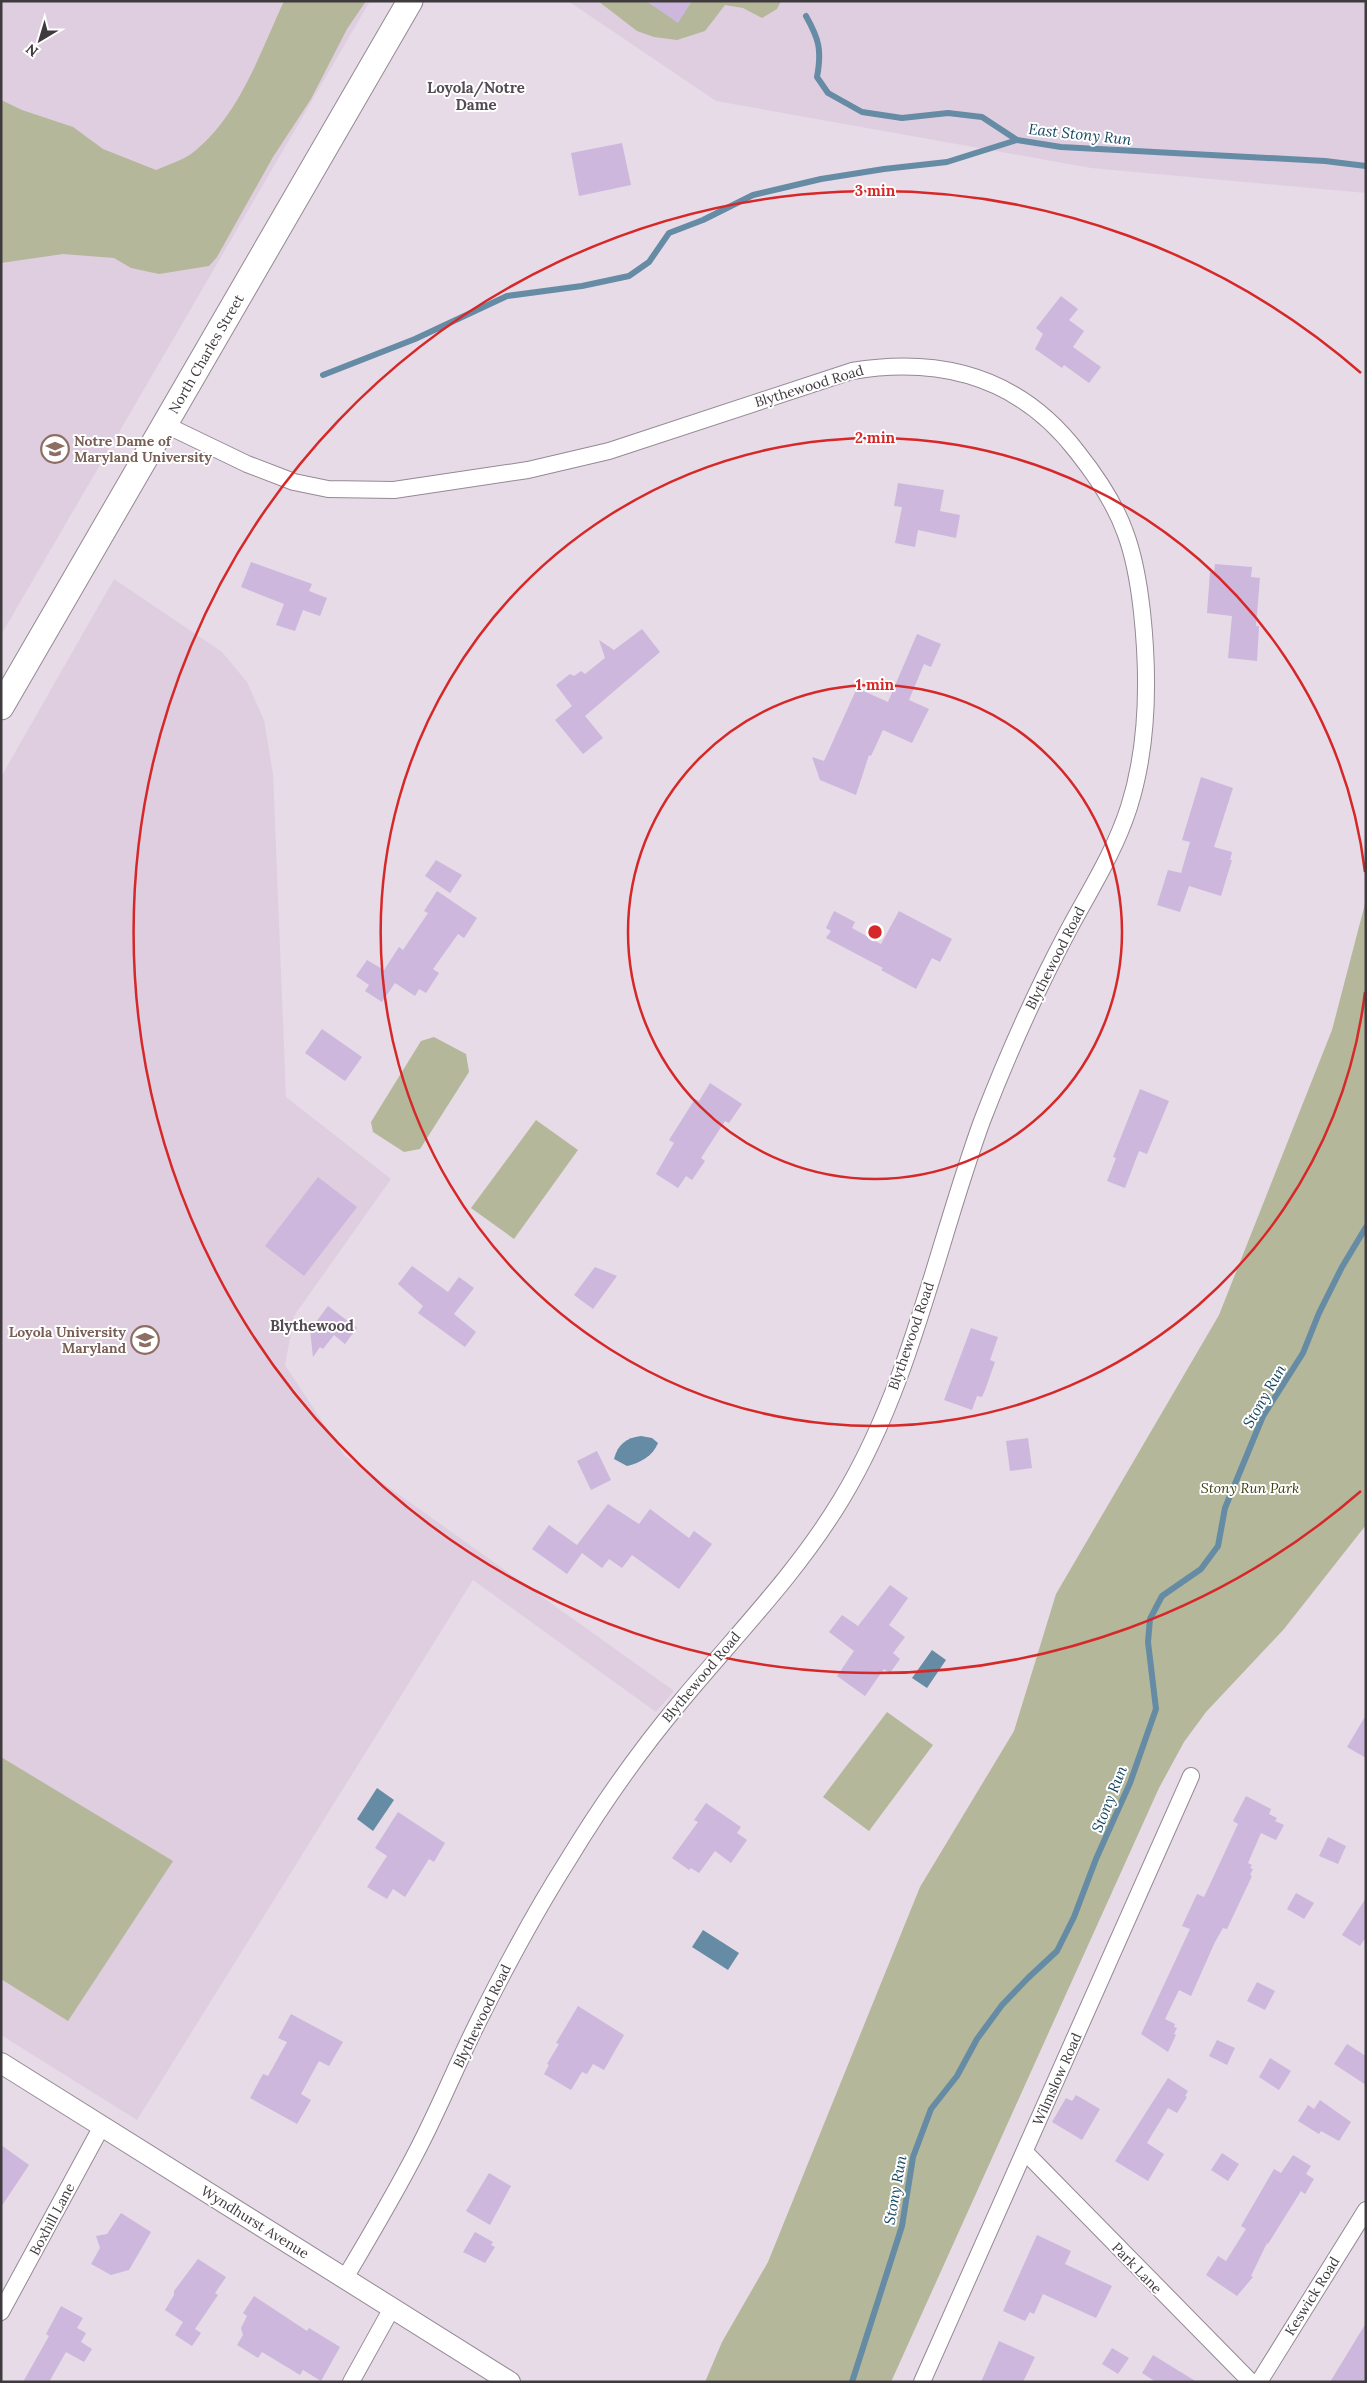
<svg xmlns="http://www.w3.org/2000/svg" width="1367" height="2383" font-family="Lora,serif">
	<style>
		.built { fill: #dfcedf }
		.green { fill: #b4b799 }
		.water { fill: #658ba5 }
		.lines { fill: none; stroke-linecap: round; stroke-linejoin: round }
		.stream { stroke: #658ba5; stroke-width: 6 }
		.building { fill: #cdb7dd }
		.minor-casing { stroke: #948994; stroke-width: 18 }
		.tertiary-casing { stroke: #948994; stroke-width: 22 }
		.primary-casing { stroke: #948994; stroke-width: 27 }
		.minor { stroke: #fff; stroke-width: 16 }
		.tertiary { stroke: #fff; stroke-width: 20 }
		.primary { stroke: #fff; stroke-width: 25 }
		.ring { fill: none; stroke: #d62828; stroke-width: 2.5 }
		.labels { text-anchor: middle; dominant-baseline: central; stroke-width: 4; stroke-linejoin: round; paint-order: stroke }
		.street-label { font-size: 14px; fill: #3f3a3e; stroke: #fff }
		.education-label { font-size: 14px; font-weight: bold; fill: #785e54; stroke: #fff; text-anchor: start }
		.park-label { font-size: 14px; font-style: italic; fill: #40420f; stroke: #fff }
		.neighbourhood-label { font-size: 15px; font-weight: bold; fill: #534a53; stroke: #fff }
		.water-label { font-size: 15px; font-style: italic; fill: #154762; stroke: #fff }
		.centre { fill: #d62828; stroke: #fff; stroke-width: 2.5 }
		.ring-label { font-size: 15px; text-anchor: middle; font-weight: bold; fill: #d62828; stroke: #fff; stroke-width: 4; stroke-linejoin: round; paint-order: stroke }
	</style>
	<rect width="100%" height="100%" fill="#e7dbe7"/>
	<g class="built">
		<polygon points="1,1 370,1 1,635"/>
		<polygon points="568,1 1366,1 1366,193 1091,168 716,101"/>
		<polygon points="114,579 222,652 247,682 264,720 273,774 286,1097 391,1179 294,1316 285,1365 345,1456 674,1691 656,1712 473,1580 137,2120 1,2035 1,777"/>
	</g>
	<g class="green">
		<path d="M284 1H366L347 29 311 99 273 157 217 257 209 266 159 274 131 268 114 258 63 254 1 263V100L22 110 73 127 103 149 156 170C167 165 181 161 191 154 239 117 259 55 284 1Z"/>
		<polygon points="598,1 781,1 777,9 762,18 743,8 725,5 705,31 677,40 654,37 637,31"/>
		<polygon points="1366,900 1366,1525 1284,1629 1206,1712 1184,1742 1159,1788 891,2382 705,2382 722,2342 768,2262 920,1887 1014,1731 1056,1594 1219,1315 1332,1030"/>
		<polygon points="434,1037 466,1054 469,1072 420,1149 404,1152 373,1132 371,1122 421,1041"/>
		<polygon points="536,1120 578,1150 514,1239 471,1208"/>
		<polygon points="887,1712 933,1745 869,1831 823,1797"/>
		<polygon points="1,1757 173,1861 68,2021 1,1979"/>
	</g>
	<g class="water">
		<path d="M641 1436 652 1438 658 1443C653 1456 640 1463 627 1466L614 1459C618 1444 626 1438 641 1436Z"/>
		<polygon points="932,1650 946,1660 927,1688 912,1678"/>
		<polygon points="377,1788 394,1800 373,1831 357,1819"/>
		<polygon points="703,1930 739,1953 728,1970 692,1947"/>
	</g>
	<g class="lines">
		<g class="stream">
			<path d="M806 16C819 39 822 50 817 77L828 93 862 112 902 118 948 113 982 117 1017 140 1061 147 1325 161 1366 166"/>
			<polyline points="323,375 415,339 507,296 582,286 629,276 649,262 669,233 703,220 753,195 821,179 884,169 947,162 1017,140"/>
			<polyline points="852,2382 902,2226 913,2157 931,2109 957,2076 977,2039 1002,2005 1028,1978 1057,1951 1074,1917 1096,1859 1130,1783 1156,1709 1148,1642 1150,1619 1162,1596 1201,1569 1218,1546 1225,1508 1263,1416 1303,1353 1319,1313 1342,1267 1366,1227"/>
		</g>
	</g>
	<g class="building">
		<polygon points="646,1 692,1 678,23"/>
		<polygon points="622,143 631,185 579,196 571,153"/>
		<polygon points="1061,296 1078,309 1069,320 1084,331 1073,347 1101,367 1089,383 1064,365 1062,368 1035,349 1043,334 1036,328"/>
		<polygon points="898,483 944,490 940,511 960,515 956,538 918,530 915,547 895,543 902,507 894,506"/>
		<polygon points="251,562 312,584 309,591 327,598 320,616 303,610 295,631 276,625 284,604 241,587"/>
		<polygon points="1215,564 1252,567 1251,577 1260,578 1256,626 1259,626 1257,661 1228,658 1232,616 1207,613 1210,572 1214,573"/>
		<polygon points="642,629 660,652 585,716 603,738 583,754 555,720 572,706 556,685 570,674 574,676 581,671 585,674 605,658 599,640 614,650"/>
		<polygon points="917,634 941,644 931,667 924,664 909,700 929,709 912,743 883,730 871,756 869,755 856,795 820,780 812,757 824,761 857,688 888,702"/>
		<polygon points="1201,777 1233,788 1214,847 1232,852 1230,860 1232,860 1221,896 1189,886 1180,912 1157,905 1168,870 1181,873 1190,842 1182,840"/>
		<polygon points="436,860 462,875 450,893 425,876"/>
		<polygon points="437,891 477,918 464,938 458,934 433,969 439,973 426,993 419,989 415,996 395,983 382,1002 365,991 369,985 356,976 367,960 384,970 399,947 403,950 428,913 424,911"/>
		<polygon points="834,911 855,922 852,928 881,944 899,911 952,939 940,962 932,958 916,989 881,970 883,968 826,938 831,931 826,928"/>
		<polygon points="322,1029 362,1057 345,1081 305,1053"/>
		<polygon points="710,1083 742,1104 729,1123 725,1121 701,1158 705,1161 692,1180 686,1176 678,1188 656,1174 674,1143 669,1140 695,1099 699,1101"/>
		<polygon points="1140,1089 1169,1101 1147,1154 1139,1151 1125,1188 1107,1181 1116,1158 1113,1157"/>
		<polygon points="318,1177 357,1207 304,1276 265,1246"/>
		<polygon points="412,1266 448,1292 459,1277 474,1288 454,1314 476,1332 465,1347 418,1313 423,1306 398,1284"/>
		<polygon points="595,1267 617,1276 593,1309 574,1295"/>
		<polygon points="328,1306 357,1328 345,1344 334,1335 323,1349 320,1347 313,1357 310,1330"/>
		<polygon points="971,1328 998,1337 990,1360 995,1362 985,1390 982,1397 977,1396 972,1410 944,1400"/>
		<polygon points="1028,1438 1032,1468 1010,1471 1006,1441"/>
		<polygon points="597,1451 611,1480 591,1490 577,1461"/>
		<polygon points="608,1504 639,1524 650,1509 689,1538 694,1531 712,1544 679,1589 632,1555 622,1568 609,1559 602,1568 582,1553 567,1574 532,1549 549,1525 577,1545"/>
		<polygon points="890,1585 908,1598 889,1625 905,1637 893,1653 900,1659 890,1673 884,1669 865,1696 837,1676 854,1651 829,1632 842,1615 858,1626"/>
		<polygon points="1366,1715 1366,1758 1347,1747"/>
		<polygon points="1246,1796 1271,1809 1269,1814 1277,1818 1275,1821 1284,1825 1276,1840 1261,1833 1248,1863 1252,1865 1250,1868 1253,1869 1250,1875 1252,1876 1227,1929 1223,1928 1215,1942 1191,1996 1179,1990 1165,2019 1175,2024 1174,2027 1177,2028 1174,2034 1176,2035 1168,2052 1141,2034 1190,1929 1182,1926 1197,1894 1204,1897 1238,1824 1233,1821"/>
		<polygon points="706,1803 741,1827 737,1833 747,1840 731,1863 715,1851 699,1873 691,1868 689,1870 672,1858 698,1822 694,1820"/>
		<polygon points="398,1812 445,1843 434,1862 429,1859 405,1897 393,1889 387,1899 367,1887 387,1856 375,1848"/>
		<polygon points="1328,1837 1346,1846 1338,1864 1319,1856"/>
		<polygon points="1296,1893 1314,1903 1304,1919 1287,1909"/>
		<polygon points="1366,1898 1366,1937 1360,1946 1342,1935"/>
		<polygon points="1257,1982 1275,1991 1265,2010 1247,2001"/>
		<polygon points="578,2006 624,2035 604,2070 593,2064 587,2074 582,2072 571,2090 544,2074 549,2065 547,2064 559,2044 556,2043"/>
		<polygon points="291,2014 343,2042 329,2066 319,2061 301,2094 311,2100 297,2124 250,2098 263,2074 268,2076 287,2042 278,2038"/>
		<polygon points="1217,2040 1235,2048 1227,2065 1209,2056"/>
		<polygon points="1347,2044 1366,2056 1366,2085 1334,2064"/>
		<polygon points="1270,2058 1291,2071 1279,2090 1259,2077"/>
		<polygon points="1168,2078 1188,2091 1185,2096 1187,2097 1177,2113 1168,2108 1147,2143 1164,2154 1148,2181 1115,2161"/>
		<polygon points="1076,2095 1100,2109 1082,2140 1052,2122 1066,2098 1072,2101"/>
		<polygon points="1320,2100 1351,2122 1339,2141 1321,2131 1319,2134 1298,2121 1308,2105 1314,2109"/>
		<polygon points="1,2145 29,2165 1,2207"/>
		<polygon points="1222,2153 1239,2164 1228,2181 1211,2170"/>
		<polygon points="1293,2155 1311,2166 1306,2174 1314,2179 1305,2194 1301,2191 1268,2244 1267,2243 1251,2276 1253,2277 1237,2296 1206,2275 1218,2256 1226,2261 1246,2229 1241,2226 1274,2169 1281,2173"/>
		<polygon points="489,2173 511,2186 490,2225 466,2211"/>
		<polygon points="121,2213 151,2232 129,2270 111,2275 91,2264 100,2248 96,2236 107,2234"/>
		<polygon points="475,2232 493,2242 491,2245 495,2247 485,2263 463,2252"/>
		<polygon points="1037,2235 1071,2251 1065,2264 1112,2286 1096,2318 1043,2294 1034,2314 1030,2312 1025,2321 1003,2311"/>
		<polygon points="198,2259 226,2277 215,2293 218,2295 195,2329 201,2333 192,2346 175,2335 183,2322 165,2310 174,2295 174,2291"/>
		<polygon points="254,2296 307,2331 309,2328 340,2347 321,2381 303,2370 300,2375 262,2352 258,2358 237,2345 243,2335 241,2328 247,2316 243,2313"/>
		<polygon points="61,2306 83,2318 77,2328 86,2333 81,2342 92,2349 84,2362 66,2352 49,2382 23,2382 49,2336 46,2334"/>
		<polygon points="1366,2323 1366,2382 1330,2382"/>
		<polygon points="999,2341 1035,2357 1023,2382 981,2382"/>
		<polygon points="1112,2348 1129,2358 1118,2374 1102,2364"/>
		<polygon points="1153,2355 1166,2363 1197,2382 1156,2382 1142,2373"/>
	</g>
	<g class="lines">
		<defs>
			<g id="minor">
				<path d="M166 425 247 464 294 482 328 489 394 490 528 470 609 451 852 371C943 356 1021 378 1078 453 1097 477 1115 504 1125 532 1135 558 1139 585 1142 612 1149 677 1149 744 1129 807 1115 851 1090 890 1068 931 1035 993 1007 1056 982 1121 936 1247 911 1385 841 1500 797 1573 736 1635 682 1700 640 1750 602 1804 568 1860 535 1912 506 1966 478 2022 459 2060 443 2099 424 2137 400 2186 372 2232 345 2278"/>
				<polyline points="1025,2152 1251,2382"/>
				<polyline points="1,2312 102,2126"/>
				<polyline points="351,2382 392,2308"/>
				<polyline points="922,2382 1191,1776"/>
				<polyline points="1259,2382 1366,2210"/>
			</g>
			<polyline id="tertiary" points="1,2063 510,2382"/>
			<polyline id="primary" points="1,707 410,1"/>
		</defs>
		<use href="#minor" class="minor-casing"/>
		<use href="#tertiary" class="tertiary-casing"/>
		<use href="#primary" class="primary-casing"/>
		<use href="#minor" class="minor"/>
		<use href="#tertiary" class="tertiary"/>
		<use href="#primary" class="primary"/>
	</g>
	<g class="ring">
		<circle cx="875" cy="932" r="247"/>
		<path d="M1365 992A494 494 0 1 1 1365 872"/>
		<path d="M1361 1491A741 741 0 1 1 1361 373"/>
	</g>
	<defs>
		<symbol id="university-ring" viewBox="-11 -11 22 22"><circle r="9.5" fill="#fff" stroke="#8d6e63" stroke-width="1.5"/><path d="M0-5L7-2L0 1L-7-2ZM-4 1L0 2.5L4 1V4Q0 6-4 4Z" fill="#8d6e63"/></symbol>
	</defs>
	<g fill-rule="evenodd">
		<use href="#university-ring" x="39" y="433" width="32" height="32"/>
		<use href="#university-ring" x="129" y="1324" width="32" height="32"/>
	</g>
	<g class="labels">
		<g class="street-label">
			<text transform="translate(206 354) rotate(-60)">North Charles Street</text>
			<text transform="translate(809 386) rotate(-17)">Blythewood Road</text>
			<text transform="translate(1055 958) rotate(-63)">Blythewood Road</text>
			<text transform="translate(911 1336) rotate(-71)">Blythewood Road</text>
			<text transform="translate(701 1677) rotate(-50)">Blythewood Road</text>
			<text transform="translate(482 2016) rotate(-64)">Blythewood Road</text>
			<text transform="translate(1057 2079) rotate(-66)">Wilmslow Road</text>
			<text transform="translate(52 2219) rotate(-62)">Boxhill Lane</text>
			<text transform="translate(255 2222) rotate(32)">Wyndhurst Avenue</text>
			<text transform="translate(1137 2268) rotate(46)">Park Lane</text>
			<text transform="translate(1312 2296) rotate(-58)">Keswick Road</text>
		</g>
		<g class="education-label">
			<text x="74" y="441">Notre Dame of<tspan x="74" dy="16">Maryland University</tspan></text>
			<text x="126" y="1332" text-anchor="end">Loyola University<tspan x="126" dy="16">Maryland</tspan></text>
		</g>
		<g class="park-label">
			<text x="1250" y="1488">Stony Run Park</text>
		</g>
		<g class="neighbourhood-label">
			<text x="476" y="87">Loyola/Notre<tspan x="476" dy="17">Dame</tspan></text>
			<text x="312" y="1325">Blythewood</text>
		</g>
		<g class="water-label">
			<text transform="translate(1080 134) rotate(6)">East Stony Run</text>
			<text transform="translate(1264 1396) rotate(-60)">Stony Run</text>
			<text transform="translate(1109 1799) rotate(-68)">Stony Run</text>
			<text transform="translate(895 2190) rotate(-80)">Stony Run</text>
		</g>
	</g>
	<circle cx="875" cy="932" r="8" class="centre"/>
	<g class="ring-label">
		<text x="875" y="196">3 min</text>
		<text x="875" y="443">2 min</text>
		<text x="875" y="690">1 min</text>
	</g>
	<rect width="1367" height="2383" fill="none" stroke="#3f3a3e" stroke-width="5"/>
	<g transform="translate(40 40) rotate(218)" stroke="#ffffff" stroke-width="4" paint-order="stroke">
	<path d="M0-4L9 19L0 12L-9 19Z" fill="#3f3a3e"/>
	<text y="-8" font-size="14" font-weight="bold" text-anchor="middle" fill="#3f3a3e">N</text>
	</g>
</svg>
